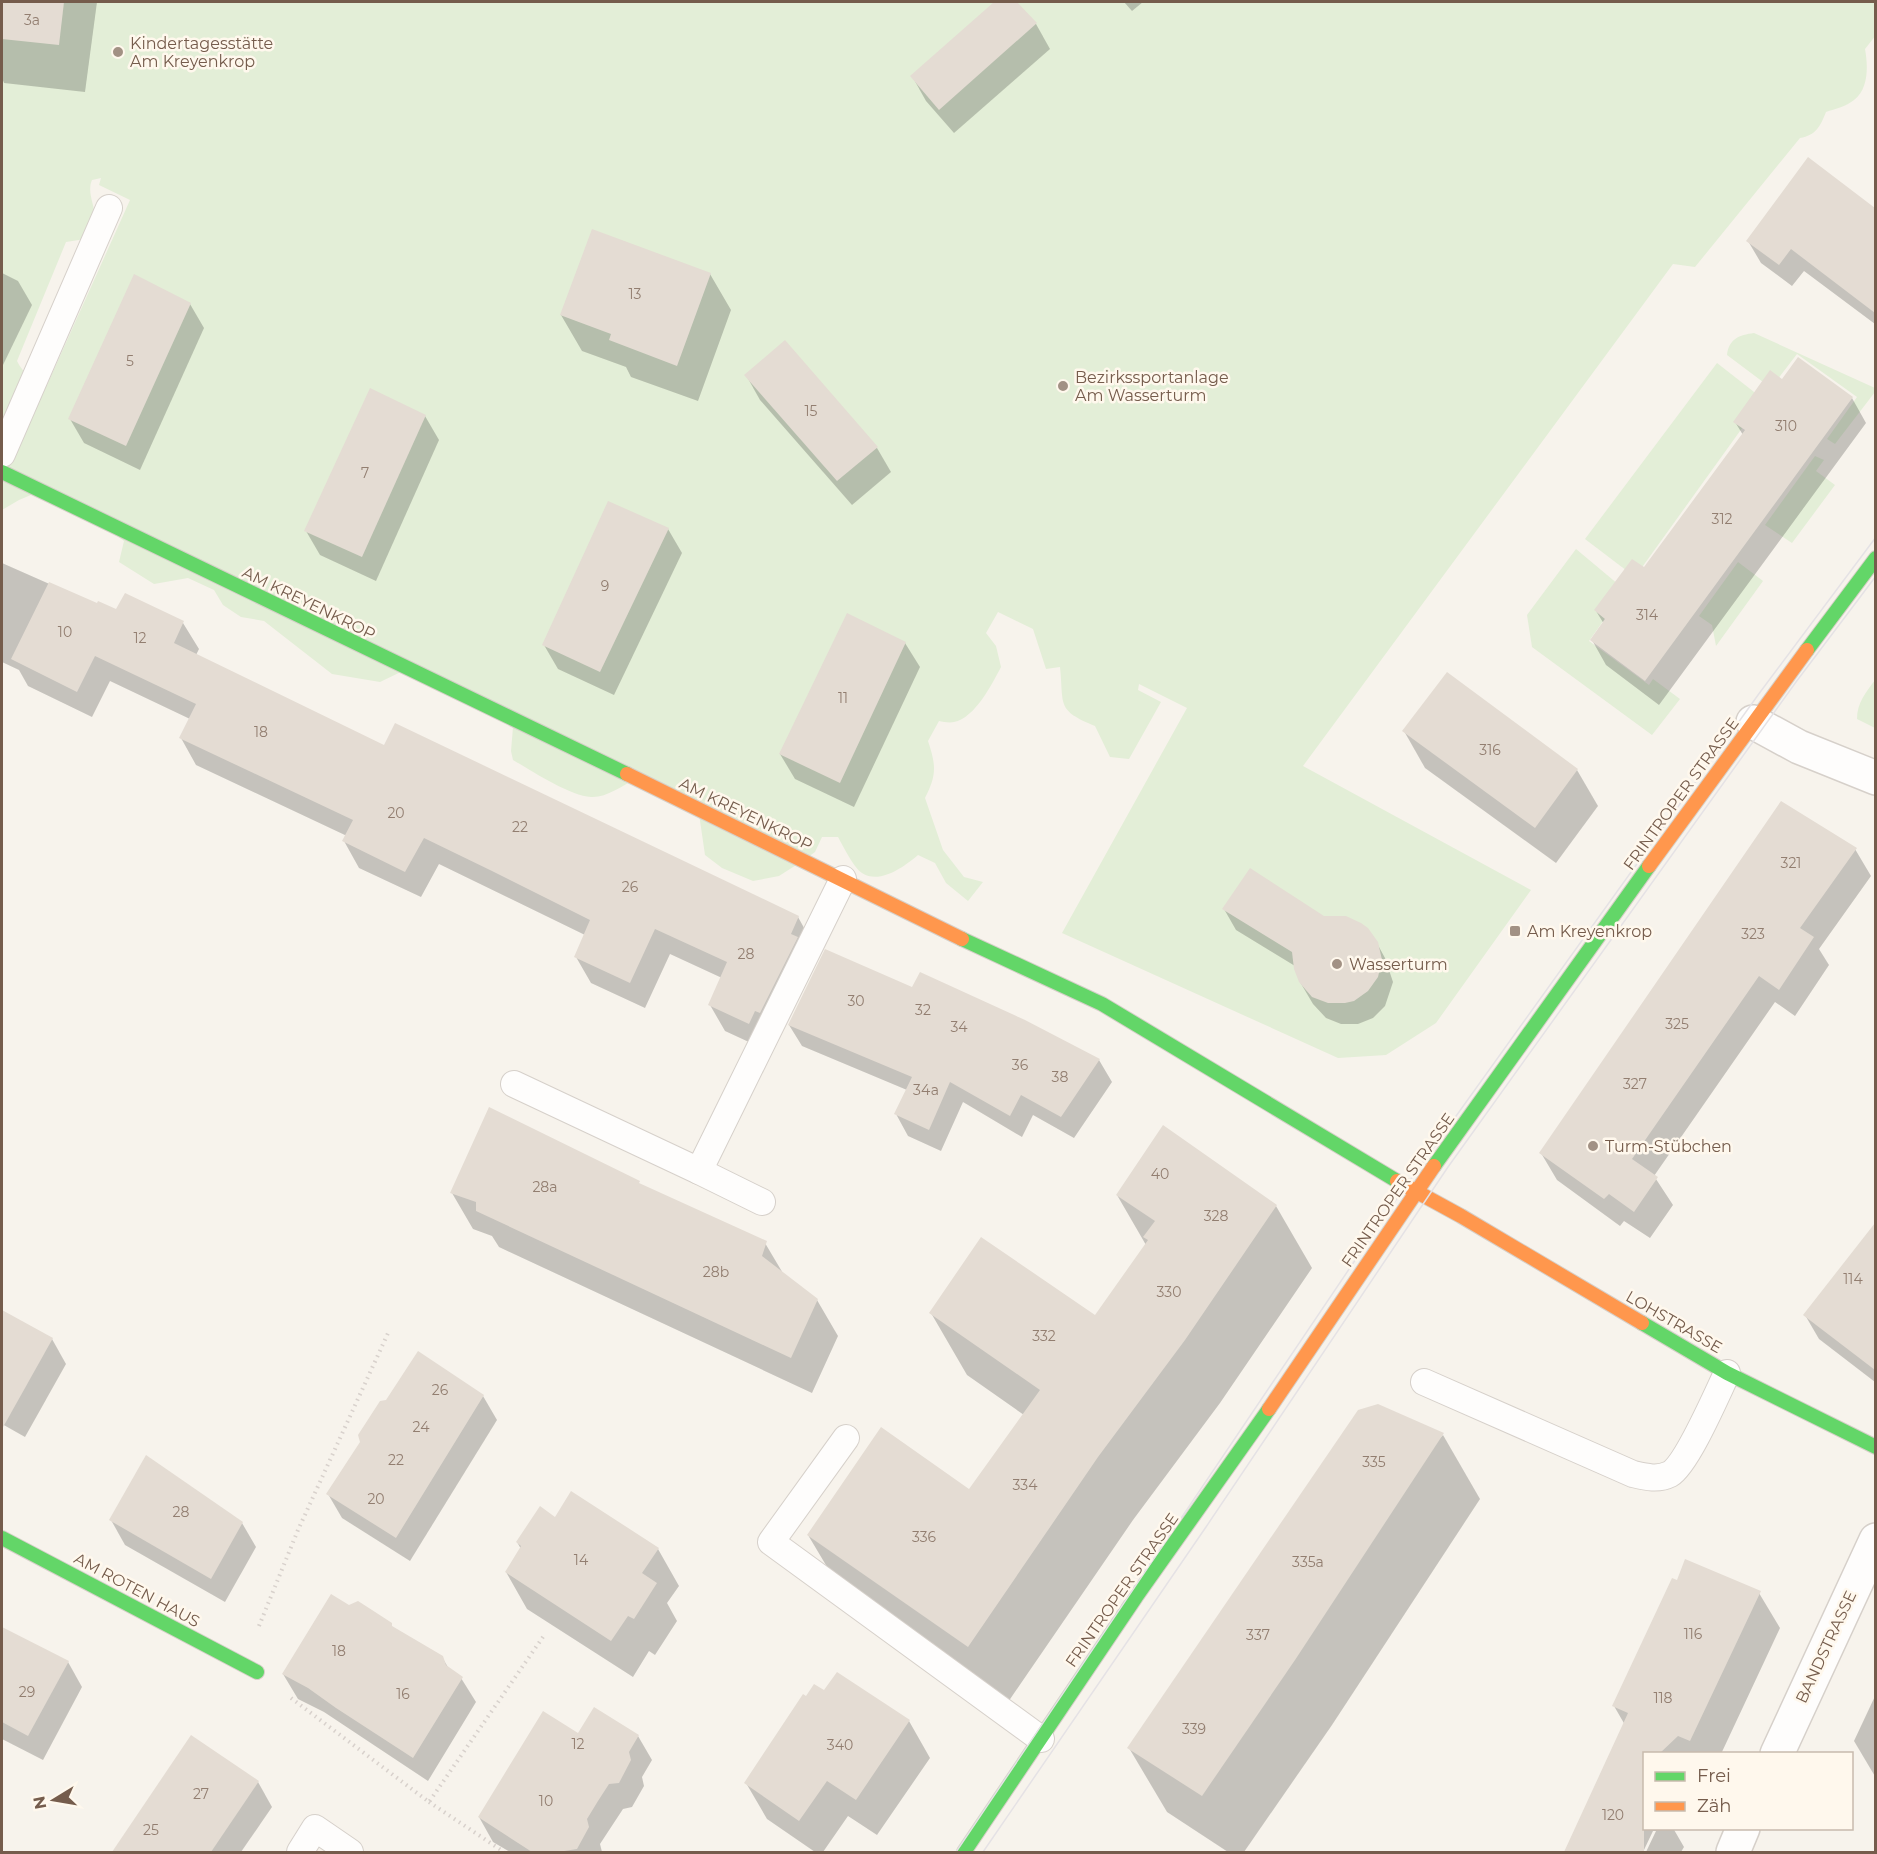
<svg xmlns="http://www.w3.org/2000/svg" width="1877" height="1854" font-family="Montserrat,sans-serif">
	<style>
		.green { fill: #e3eed7; fill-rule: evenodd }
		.shadow { fill: #0003 }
		.building { fill: #e4dcd3 }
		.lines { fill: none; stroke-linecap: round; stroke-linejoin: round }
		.lane-casing { stroke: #d6d0ca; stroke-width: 28 }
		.street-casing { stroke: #d6d0ca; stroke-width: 36 }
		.fast-casing { stroke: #d6cfc8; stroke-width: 16 }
		.slow-casing { stroke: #d6cfc8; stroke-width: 16 }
		.path { stroke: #d8d1cc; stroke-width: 4; stroke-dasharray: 1.5 4.5; stroke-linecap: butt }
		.lane { stroke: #fefdfc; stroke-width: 26 }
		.street { stroke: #fefdfc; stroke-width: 33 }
		.fast { stroke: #63d668; stroke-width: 14 }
		.slow { stroke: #ff974d; stroke-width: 14 }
		.tram { stroke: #e5e2e5; stroke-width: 1.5 }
		.poi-dot { fill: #a29184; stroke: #fff8ed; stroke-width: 2 }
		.labels { text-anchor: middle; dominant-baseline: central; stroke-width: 5; stroke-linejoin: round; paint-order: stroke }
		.number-label { font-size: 14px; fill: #927e70 }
		.poi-label { font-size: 16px; fill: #755c4c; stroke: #fff8ed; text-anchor: start }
		.street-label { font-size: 16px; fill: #755c4c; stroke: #fff8ed }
	</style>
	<rect width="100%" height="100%" fill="#f7f3ec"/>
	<g class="green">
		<path d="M2 2H1875L1876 35 1865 49C1868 65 1869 89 1854 100 1847 106 1835 109 1826 112 1820 127 1816 135 1800 138L1695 267 1673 264 1303 766 1531 890 1436 1023 1386 1055 1338 1058 1062 933 1187 708 1139 684 1138 690 1161 702 1129 759 1110 757 1095 726C1056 710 1064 705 1060 667L1046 669 1033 629 998 612 986 633 996 646 1001 667C992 684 975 718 954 722 950 723 943 722 939 721L928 741C936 765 937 775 925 798L943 850 964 877 983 882 968 901 946 883 935 863 918 855C905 866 880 885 862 873 854 868 843 846 838 837H822L815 852 804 860 779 876 753 881 722 868 705 855 698 807 635 779C622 786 606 798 591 797 570 796 532 771 513 760L511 751 513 727 407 669 380 682 332 674 264 621 241 617 223 605 214 590 188 578 154 584 119 562 124 541 50 487 19 500 2 510ZM101 178 99 185 130 200 47 385C34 380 23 374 17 361L66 242 85 239C87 233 92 226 94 220 97 207 86 194 92 180Z"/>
		<path d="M1754 333 1875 388V392L1835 444 1827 439 1857 397 1797 354 1771 388 1727 355C1729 339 1739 335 1754 333Z"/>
		<polygon points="1717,363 1763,399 1635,577 1585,539"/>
		<polygon points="1815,456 1824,460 1816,471 1835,485 1792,543 1765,525"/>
		<polygon points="1576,549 1625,590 1589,641 1649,685 1653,679 1680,699 1652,735 1532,647 1527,615"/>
		<polygon points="1738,562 1763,581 1716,646 1712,625 1699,616"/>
		<path d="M1875 680V728L1857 719C1857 703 1866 692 1875 680Z"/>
	</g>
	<g class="shadow">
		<polygon points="2,2 97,2 85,92 4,83 2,78"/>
		<polygon points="996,2 1015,2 1036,24 1050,49 954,133 926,101 912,76"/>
		<polygon points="1124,2 1143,2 1132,11"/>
		<polygon points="1876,205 1875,324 1804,271 1792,286 1761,263 1748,241 1873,208"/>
		<polygon points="2,273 18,281 32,305 3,365 2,364"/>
		<polygon points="710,274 731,310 698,401 631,377 626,367 582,351 561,315"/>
		<polygon points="190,304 204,328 140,470 84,443 70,419"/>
		<polygon points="746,375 877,448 891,472 852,505 760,400"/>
		<polygon points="1782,381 1852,398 1866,423 1659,705 1606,665 1592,640 1604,624 1596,611 1644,569 1743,435 1735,422"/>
		<polygon points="425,416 439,440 376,581 320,555 306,531"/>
		<polygon points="668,529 682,553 614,695 558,669 544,645"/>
		<polygon points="2,563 97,605 117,611 183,623 199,649 196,655 385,747 798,917 813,944 764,1049 725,1031 710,1005 722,978 670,954 645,1008 591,983 576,957 585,935 439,864 421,897 359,868 344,841 347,836 196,765 181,738 190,719 110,681 92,717 28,686 19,670 2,662"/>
		<polygon points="905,643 920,667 854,807 795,779 780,754"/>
		<polygon points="1404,731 1577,770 1598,806 1556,863 1425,768"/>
		<polygon points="1855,849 1871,876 1819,949 1829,965 1795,1016 1775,1002 1654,1176 1673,1205 1650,1238 1624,1221 1620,1226 1557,1180 1541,1153"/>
		<polygon points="1224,909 1324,918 1373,936 1385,958 1393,982 1385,1006 1373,1018 1358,1024 1341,1024 1326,1018 1313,1004 1300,982 1295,966 1236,930"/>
		<polygon points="913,989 1099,1060 1112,1082 1074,1138 1033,1115 1022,1137 963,1102 941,1151 908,1136 896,1114 907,1090 802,1046 789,1025"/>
		<polygon points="640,1185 765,1243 784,1275 817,1300 838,1336 812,1393 499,1247 492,1236 473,1229 452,1193"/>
		<polygon points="1117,1195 1276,1206 1312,1268 1220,1403 1133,1520 1004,1708 845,1597 808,1535 970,1491 1024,1415 967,1375 931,1313 1095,1317 1146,1245"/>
		<polygon points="1876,1242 1875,1382 1819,1339 1805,1315"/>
		<polygon points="2,1311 52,1339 66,1364 25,1437 2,1424"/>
		<polygon points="483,1396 497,1420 410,1561 342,1518 328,1494"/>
		<polygon points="1443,1435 1480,1499 1332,1725 1244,1852 1228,1852 1167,1812 1129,1748"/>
		<polygon points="111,1520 242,1523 256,1547 225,1602 125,1545"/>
		<polygon points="556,1520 658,1549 679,1586 667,1603 677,1621 655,1655 649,1651 633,1677 527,1609 506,1572 521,1549 517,1542"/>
		<polygon points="1677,1582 1759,1593 1780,1628 1721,1754 1644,1754 1644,1828 1673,1828 1684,1847 1681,1852 1646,1852 1656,1831 1653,1831 1643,1852 1567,1852 1625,1725 1614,1706"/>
		<polygon points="2,1628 68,1662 82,1687 43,1760 2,1739"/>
		<polygon points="393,1628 442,1657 449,1669 461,1678 476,1702 428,1781 324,1712 298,1699 283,1674"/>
		<polygon points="825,1692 909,1721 930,1758 877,1835 848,1816 823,1852 815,1852 767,1819 746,1783 807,1698"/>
		<polygon points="1876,1694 1876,1778 1854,1741"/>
		<polygon points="579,1735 638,1736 652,1760 642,1777 644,1786 632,1807 623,1809 600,1844 602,1852 510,1852 493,1842 479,1817"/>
		<polygon points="192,1737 258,1782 272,1807 241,1852 114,1852"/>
	</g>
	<g class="building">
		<polygon points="2,2 64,2 59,45 2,39"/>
		<polygon points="994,2 1017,2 1037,23 939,110 910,76"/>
		<polygon points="1808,157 1875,208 1875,313 1791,249 1779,265 1746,241"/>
		<polygon points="592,229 711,273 677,366 609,340 611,334 560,315"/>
		<polygon points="134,274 191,303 126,446 68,419"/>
		<polygon points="785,340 878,447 837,481 744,375"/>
		<polygon points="1798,357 1853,397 1645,681 1590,640 1605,619 1594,610 1632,559 1644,567 1745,430 1733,422 1770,370 1782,379"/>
		<polygon points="370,388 426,415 362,557 304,531"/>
		<polygon points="608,501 669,528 600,672 542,645"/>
		<polygon points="49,582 97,603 98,601 116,609 125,593 184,621 174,643 384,745 395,723 799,916 791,934 798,937 760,1013 755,1011 749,1024 708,1005 727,962 655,929 630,983 574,957 590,920 492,871 424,838 405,872 342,841 353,820 179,738 196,704 95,656 77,692 11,659"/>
		<polygon points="847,613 906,642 840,783 779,754"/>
		<polygon points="1447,672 1578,769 1535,828 1402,731"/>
		<polygon points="1781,801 1857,848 1800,928 1814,937 1779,990 1759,976 1632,1159 1658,1177 1634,1212 1609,1194 1604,1199 1539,1153"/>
		<polygon points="1250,868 1324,916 1346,916 1361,923 1368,928 1378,942 1382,960 1378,977 1368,991 1354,1001 1345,1003 1328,1003 1312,997 1299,982 1294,969 1292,952 1222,909"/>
		<polygon points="825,949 912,987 920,972 1025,1020 1100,1059 1061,1117 1021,1095 1010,1116 950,1082 929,1130 894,1114 912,1077 788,1025"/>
		<polygon points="489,1107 640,1181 639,1183 767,1241 762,1256 818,1299 791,1358 476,1211 476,1202 450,1193"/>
		<polygon points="1163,1125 1277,1205 1185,1340 1098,1457 968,1647 807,1535 881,1427 969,1489 1040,1390 929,1313 981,1237 1095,1315 1148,1240 1143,1237 1155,1221 1116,1195"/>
		<polygon points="1875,1223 1875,1370 1803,1315"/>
		<polygon points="2,1310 53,1338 2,1429"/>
		<polygon points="418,1351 484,1395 396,1538 326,1494 360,1442 358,1435 380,1401 386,1400"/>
		<polygon points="1378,1404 1444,1433 1295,1660 1202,1796 1127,1748 1358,1410"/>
		<polygon points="146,1455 243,1522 211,1579 109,1520"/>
		<polygon points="571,1491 659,1548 642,1573 657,1583 634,1619 628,1616 611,1641 505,1572 521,1546 516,1542 540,1506 555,1517"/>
		<polygon points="1685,1559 1761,1591 1690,1741 1678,1736 1659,1754 1644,1754 1644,1852 1564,1852 1628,1713 1612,1706 1672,1578 1677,1580"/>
		<polygon points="331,1594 349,1605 358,1601 372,1610 392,1623 392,1626 443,1656 446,1665 463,1677 413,1758 336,1708 308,1688 282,1674"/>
		<polygon points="2,1627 69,1661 28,1736 2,1722"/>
		<polygon points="837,1672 910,1720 856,1800 827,1781 799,1821 744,1783 803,1694 806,1696 814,1684 824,1690"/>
		<polygon points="594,1707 639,1735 629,1752 631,1760 619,1783 609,1784 598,1801 587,1819 589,1827 577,1849 558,1852 532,1852 478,1817 543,1711 578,1733"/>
		<polygon points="191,1735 259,1781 211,1852 112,1852"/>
	</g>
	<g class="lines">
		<defs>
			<g id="lane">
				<polyline points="2,454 109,208"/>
				<polyline points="514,1084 699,1171 843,879"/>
				<polyline points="699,1171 762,1202"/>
				<path d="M1424 1382 1633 1474C1646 1477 1658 1480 1670 1474 1687 1464 1717 1394 1727 1373"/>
				<polyline points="846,1438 771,1542 1041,1739"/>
				<polyline points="300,1852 315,1828 350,1852"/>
			</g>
			<g id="street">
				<polyline points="1753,722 1799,747 1876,778"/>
				<polyline points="1777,1754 1876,1540"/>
				<polyline points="1733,1852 1743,1828"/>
			</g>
			<g id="fast">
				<polyline points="2,472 627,774"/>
				<polyline points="1807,650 1876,558"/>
				<polyline points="962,939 1102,1004 1397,1181"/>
				<polyline points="1434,1166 1649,866"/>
				<polyline points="1642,1323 1727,1373 1876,1447"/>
				<polyline points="2,1538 257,1672"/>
				<polyline points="964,1852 1136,1597 1269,1409"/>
			</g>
			<g id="slow">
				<polyline points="627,774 962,939"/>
				<polyline points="1649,866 1807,650"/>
				<polyline points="1397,1181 1461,1216 1642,1323"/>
				<polyline points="1269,1409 1434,1166"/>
			</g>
		</defs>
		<use href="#lane" class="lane-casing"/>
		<use href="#street" class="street-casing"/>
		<use href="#fast" class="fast-casing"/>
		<use href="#slow" class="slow-casing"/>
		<g class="path">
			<polyline points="259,1626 298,1530 389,1331"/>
			<polyline points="291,1698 429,1802 545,1634"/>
			<polyline points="429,1802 504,1852"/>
		</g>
		<use href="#lane" class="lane"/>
		<use href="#street" class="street"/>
		<use href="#fast" class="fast"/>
		<use href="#slow" class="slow"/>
		<g class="tram">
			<polyline points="956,1852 1393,1204 1758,695 1876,537"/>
			<polyline points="983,1852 1206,1527 1448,1167 1796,682 1876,576"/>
		</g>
	</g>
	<g class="poi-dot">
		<circle cx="118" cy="52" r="6"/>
		<circle cx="1063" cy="386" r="6"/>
		<rect x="1509" y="925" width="12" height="12" rx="3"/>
		<circle cx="1337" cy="964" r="6"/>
		<circle cx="1593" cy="1146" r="6"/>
	</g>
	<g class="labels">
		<g class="number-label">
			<text x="32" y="20">3a</text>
			<text x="635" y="294">13</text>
			<text x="130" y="361">5</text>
			<text x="811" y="411">15</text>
			<text x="1786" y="426">310</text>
			<text x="365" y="473">7</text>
			<text x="1722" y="519">312</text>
			<text x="605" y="586">9</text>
			<text x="1647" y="615">314</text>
			<text x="65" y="632">10</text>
			<text x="140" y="638">12</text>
			<text x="843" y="698">11</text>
			<text x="261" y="732">18</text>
			<text x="1490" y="750">316</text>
			<text x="396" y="813">20</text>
			<text x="520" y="827">22</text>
			<text x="1791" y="863">321</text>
			<text x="630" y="887">26</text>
			<text x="1753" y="934">323</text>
			<text x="746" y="954">28</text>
			<text x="856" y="1001">30</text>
			<text x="923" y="1010">32</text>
			<text x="1677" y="1024">325</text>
			<text x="959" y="1027">34</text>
			<text x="1020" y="1065">36</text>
			<text x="1060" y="1077">38</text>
			<text x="1635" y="1084">327</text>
			<text x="926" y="1090">34a</text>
			<text x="1160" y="1174">40</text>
			<text x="545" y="1187">28a</text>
			<text x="1216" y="1216">328</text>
			<text x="716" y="1272">28b</text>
			<text x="1853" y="1279">114</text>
			<text x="1169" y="1292">330</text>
			<text x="1044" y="1336">332</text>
			<text x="440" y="1390">26</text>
			<text x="421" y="1427">24</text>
			<text x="396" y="1460">22</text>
			<text x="1374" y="1462">335</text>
			<text x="1025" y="1485">334</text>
			<text x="376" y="1499">20</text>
			<text x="181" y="1512">28</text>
			<text x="924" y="1537">336</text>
			<text x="581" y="1560">14</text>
			<text x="1308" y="1562">335a</text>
			<text x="1693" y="1634">116</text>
			<text x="1258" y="1635">337</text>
			<text x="339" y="1651">18</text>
			<text x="27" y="1692">29</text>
			<text x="403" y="1694">16</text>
			<text x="1663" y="1698">118</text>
			<text x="1194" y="1729">339</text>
			<text x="578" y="1744">12</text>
			<text x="840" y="1745">340</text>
			<text x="201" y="1794">27</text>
			<text x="546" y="1801">10</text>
			<text x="1613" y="1815">120</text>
			<text x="151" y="1830">25</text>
		</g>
		<g class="poi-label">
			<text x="130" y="43">Kindertagesstätte<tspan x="130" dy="18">Am Kreyenkrop</tspan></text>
			<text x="1075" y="377">Bezirkssportanlage<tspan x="1075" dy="18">Am Wasserturm</tspan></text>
			<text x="1527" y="931">Am Kreyenkrop</text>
			<text x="1349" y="964">Wasserturm</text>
			<text x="1605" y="1146">Turm-Stübchen</text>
		</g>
		<g class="street-label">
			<text transform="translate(309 603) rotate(26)">AM KREYENKROP</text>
			<text transform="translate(1681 794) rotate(-54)">FRINTROPER STRASSE</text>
			<text transform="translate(746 814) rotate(26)">AM KREYENKROP</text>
			<text transform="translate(1398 1190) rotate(-55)">FRINTROPER STRASSE</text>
			<text transform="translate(1674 1322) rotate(30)">LOHSTRASSE</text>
			<text transform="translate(137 1590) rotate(28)">AM ROTEN HAUS</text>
			<text transform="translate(1122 1590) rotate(-55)">FRINTROPER STRASSE</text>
			<text transform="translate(1826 1647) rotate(-65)">BANDSTRASSE</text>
		</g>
	</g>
	<rect width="1877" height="1854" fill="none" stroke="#755c4c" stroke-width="6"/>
	<rect x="1643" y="1752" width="210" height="78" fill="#fff8ed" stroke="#c8baad" stroke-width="1.5"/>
	<rect x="1655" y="1772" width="30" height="9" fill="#63d668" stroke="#c8baad" stroke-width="1.5"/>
	<text x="1697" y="1782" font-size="18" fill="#755c4c">Frei</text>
	<rect x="1655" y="1802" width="30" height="9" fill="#ff974d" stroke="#c8baad" stroke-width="1.5"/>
	<text x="1697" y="1812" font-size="18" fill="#755c4c">Zäh</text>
	<g transform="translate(54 1800) rotate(259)" stroke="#fff8ed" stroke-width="4.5" paint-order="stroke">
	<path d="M0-4.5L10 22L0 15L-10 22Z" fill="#755c4c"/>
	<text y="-9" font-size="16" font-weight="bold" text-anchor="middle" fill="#755c4c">N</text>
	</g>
</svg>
